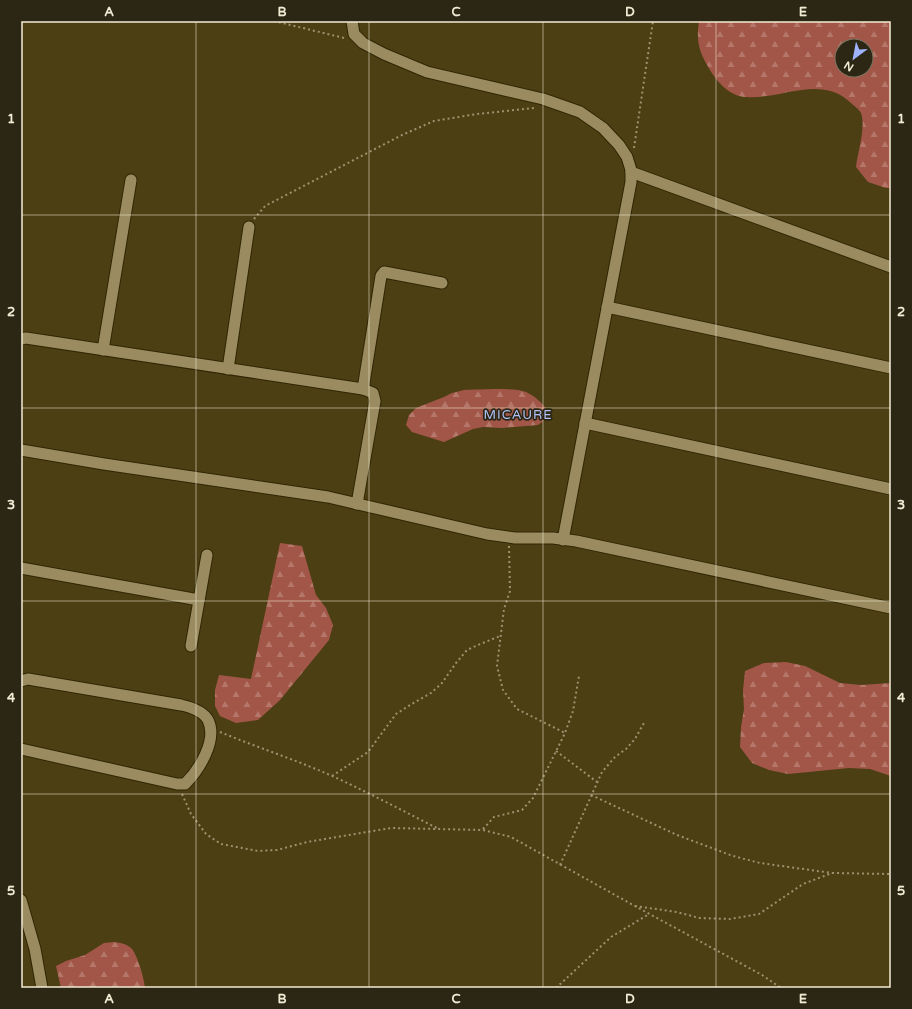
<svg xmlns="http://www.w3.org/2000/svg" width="912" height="1009" font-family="'Varela Round',sans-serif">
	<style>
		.forest { fill: url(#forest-firs); fill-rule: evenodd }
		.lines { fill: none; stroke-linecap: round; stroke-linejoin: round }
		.minor-casing { stroke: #302605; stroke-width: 13 }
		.path { stroke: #9c9270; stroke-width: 2; stroke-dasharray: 2 3; stroke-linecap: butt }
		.minor { stroke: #9a8c60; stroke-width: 11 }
		.grid { fill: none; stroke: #f3ecd5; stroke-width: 1; stroke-opacity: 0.55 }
		.labels { text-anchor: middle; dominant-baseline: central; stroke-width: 3.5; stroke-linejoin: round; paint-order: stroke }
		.neighbourhood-label { font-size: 13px; letter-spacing: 1px; fill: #b0c1f8; stroke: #2c2614 }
		.neatline { fill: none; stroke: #f3ecd5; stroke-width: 1.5 }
		.grid-label { font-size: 13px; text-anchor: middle; font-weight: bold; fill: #f3ecd5 }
	</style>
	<defs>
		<pattern id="forest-firs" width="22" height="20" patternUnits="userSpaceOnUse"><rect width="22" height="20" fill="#a25648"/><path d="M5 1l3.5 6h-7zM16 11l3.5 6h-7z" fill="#b4776a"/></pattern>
	</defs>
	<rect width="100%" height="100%" fill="#4c3f14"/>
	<g class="forest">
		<path d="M699 21H891V188H886L868 182 856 167C858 151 866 127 861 113 859 109 853 105 850 102 820 74 780 100 745 97 730 96 717 82 710 70 699 52 696 42 699 21ZM842 46H866V70H842Z"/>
		<path d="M464 390C479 390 513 387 526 392 535 396 542 403 547 410L546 419 538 425 502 428 483 427 473 429 444 442 412 432 406 425 409 415 416 408 444 397 452 393Z"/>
		<polygon points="280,543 302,546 316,595 326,608 333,625 329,640 280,700 258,720 236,723 220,716 215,706 215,690 219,675 251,679"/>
		<polygon points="786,662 805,666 840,683 861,685 891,683 891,776 870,769 849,768 788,774 769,770 752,763 740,747 741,727 744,709 743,690 745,671 764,663"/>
		<path d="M114 942C121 943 127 944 132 949 138 957 144 978 145 988H61L56 966 66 961 85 955 104 943Z"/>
	</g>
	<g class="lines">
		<defs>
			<g id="minor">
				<polyline points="352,21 354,34 363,43 384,54 427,72 543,99 580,112 603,128 619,145 627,157 631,170 631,182 563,540"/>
				<polyline points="631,172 891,267"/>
				<polyline points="607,307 891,368"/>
				<polyline points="21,339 26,338 363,389 373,393 375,401 357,504"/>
				<polyline points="103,350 131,180"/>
				<polyline points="228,369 249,227"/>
				<polyline points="363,389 381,276 384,272 442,283"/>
				<polyline points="585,423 891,489"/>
				<polyline points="21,450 104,464 328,497 487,534 515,538 553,538 576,541 891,608"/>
				<polyline points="21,568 199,600"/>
				<polyline points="191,646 207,555"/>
				<path d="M21 681 28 679 181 705C190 707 203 711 208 720 218 740 199 770 185 784H177L21 749"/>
				<polyline points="21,900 35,949 42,988"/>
			</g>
		</defs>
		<use href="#minor" class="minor-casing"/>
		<g class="path">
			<polyline points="274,21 344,38"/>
			<polyline points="634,148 653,21"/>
			<polyline points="254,219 265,206 402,135 434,121 477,114 534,108"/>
			<polyline points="509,546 510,591 504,609 497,666 503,690 517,709 565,733"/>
			<path d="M220 732C261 749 303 762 343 781 375 796 407 813 439 829"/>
			<polyline points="556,751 597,782"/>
			<polyline points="332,776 368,752 396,714 410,705 431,693 442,683 456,663 467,650 478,645 500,636"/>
			<polyline points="182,794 191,814 206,834 221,844 258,851 277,850 307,842 391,828 483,830 511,837 633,905 762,975 781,988"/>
			<polyline points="591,795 677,835 733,856 760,863 832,873"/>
			<polyline points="483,829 494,817 522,810 533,798 565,733 573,711 579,676"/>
			<polyline points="560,865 602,772 615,757 626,749 635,739 645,721"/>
			<polyline points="635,906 677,912 699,918 730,919 759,914 803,884 832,873 891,874"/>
			<polyline points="556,988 611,937 649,914"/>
		</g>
		<use href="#minor" class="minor"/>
	</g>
	<path class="grid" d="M196 21V988M369 21V988M543 21V988M716 21V988M21 215H891M21 408H891M21 601H891M21 794H891"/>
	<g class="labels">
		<g class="neighbourhood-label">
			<text x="518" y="415">MICAURE</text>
		</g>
	</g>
	<rect width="912" height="1009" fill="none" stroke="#2c2614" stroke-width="44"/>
	<g transform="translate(854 58) rotate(212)"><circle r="19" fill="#2c2614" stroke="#7c7561"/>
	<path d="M0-3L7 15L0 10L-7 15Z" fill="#9fb3fd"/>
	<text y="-6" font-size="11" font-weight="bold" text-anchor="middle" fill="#f3ecd5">N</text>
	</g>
	<rect x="22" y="22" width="868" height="965" class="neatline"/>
	<g class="grid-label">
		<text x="109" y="16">A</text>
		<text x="282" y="16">B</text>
		<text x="456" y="16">C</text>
		<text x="630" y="16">D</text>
		<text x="803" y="16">E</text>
		<text x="11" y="123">1</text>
		<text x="901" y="123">1</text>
		<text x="11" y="316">2</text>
		<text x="901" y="316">2</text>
		<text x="11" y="509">3</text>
		<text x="901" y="509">3</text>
		<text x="11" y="702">4</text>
		<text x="901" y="702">4</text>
		<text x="11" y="895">5</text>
		<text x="901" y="895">5</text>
		<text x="109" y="1003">A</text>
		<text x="282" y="1003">B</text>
		<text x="456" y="1003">C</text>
		<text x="630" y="1003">D</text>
		<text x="803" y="1003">E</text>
	</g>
</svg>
